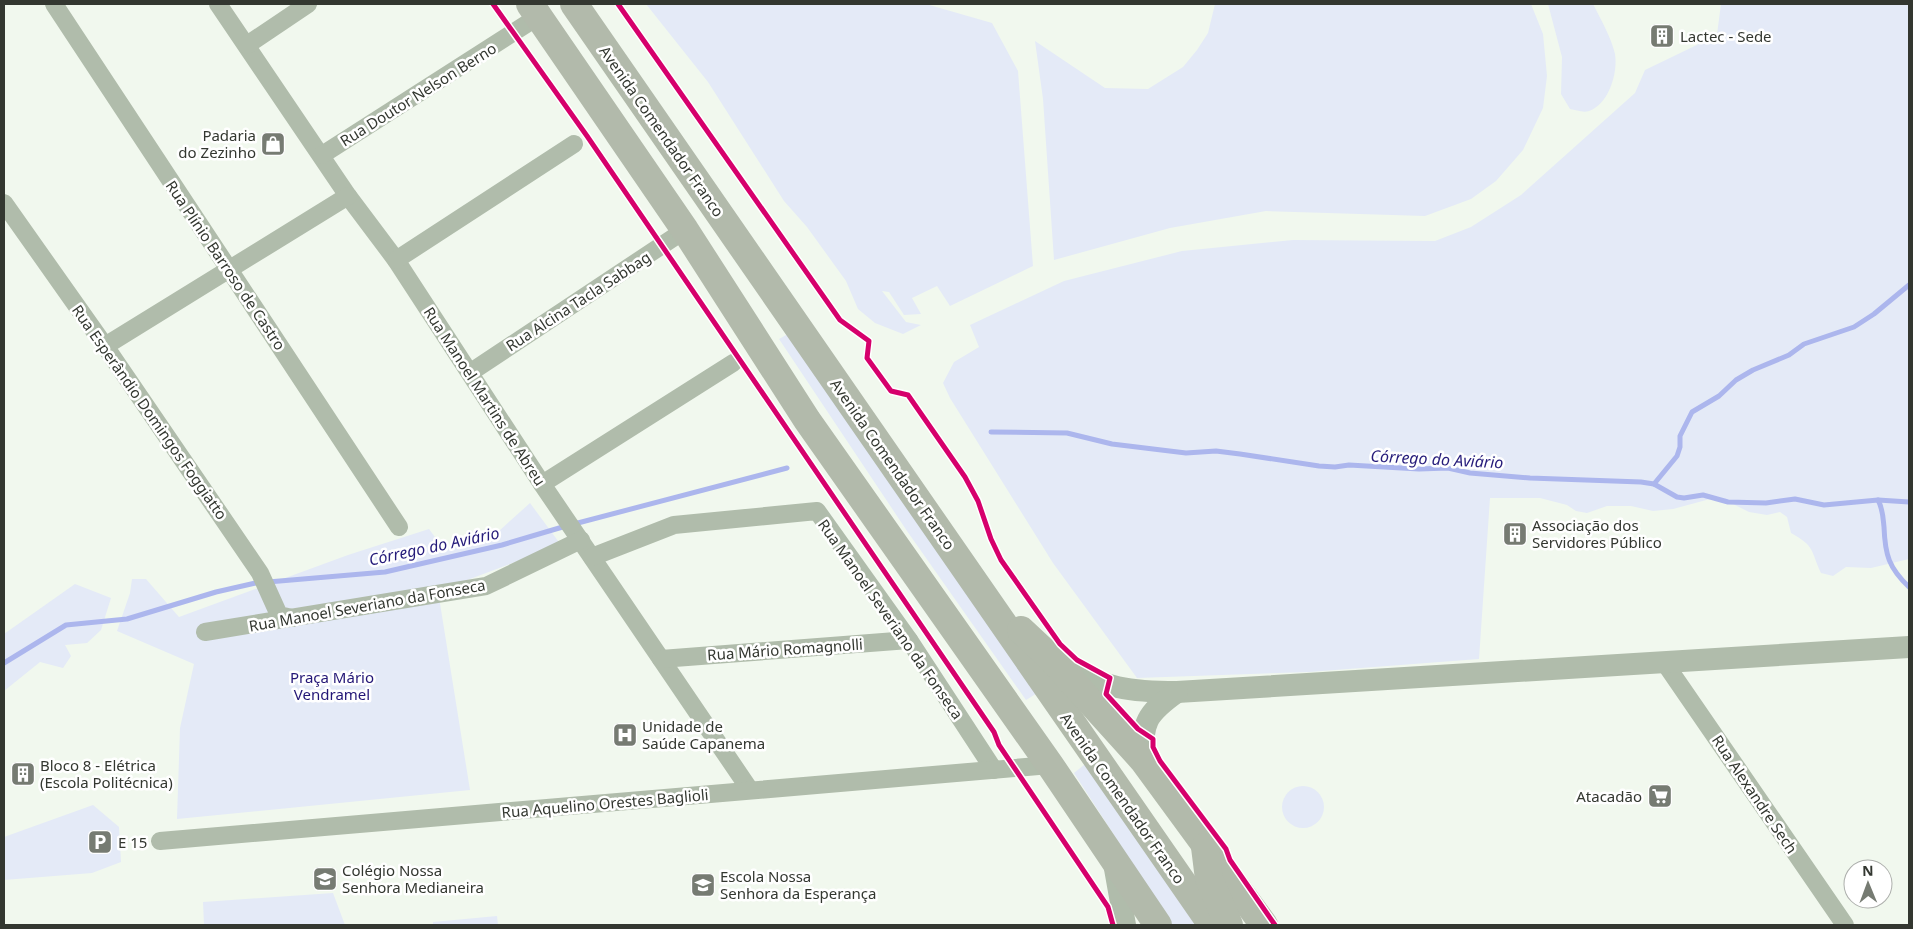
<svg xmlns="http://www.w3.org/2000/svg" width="1913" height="929" font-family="'Noto Sans',sans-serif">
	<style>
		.green { fill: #e4eaf7 }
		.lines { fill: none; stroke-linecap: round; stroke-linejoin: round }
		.stream { stroke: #acb6ed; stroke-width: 5 }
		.minor { stroke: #b0bcab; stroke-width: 18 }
		.tertiary { stroke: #b0bcab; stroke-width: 22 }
		.trunk { stroke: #b2baab; stroke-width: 28 }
		.cycleway-casing { stroke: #fff; stroke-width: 8 }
		.cycleway { stroke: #d6006c; stroke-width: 5 }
		.labels { text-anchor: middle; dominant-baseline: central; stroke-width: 5; stroke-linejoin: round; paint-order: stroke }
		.poi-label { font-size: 15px; fill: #333730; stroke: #fff; text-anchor: start }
		.street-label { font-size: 15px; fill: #333730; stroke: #fff }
		.park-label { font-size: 15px; fill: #231676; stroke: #fff }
		.water-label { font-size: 16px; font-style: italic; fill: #251b7a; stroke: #fff }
	</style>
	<rect width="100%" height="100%" fill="#f1f8ee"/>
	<g class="green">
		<polygon points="646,4 926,4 992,23 1018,71 1033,266 950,306 937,286 912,298 921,314 904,315 889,292 882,291 906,322 921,325 903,334 875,323 858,309 846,281 807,227 784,201 708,82"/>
		<polygon points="1215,4 1531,4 1543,34 1547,76 1543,108 1523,150 1496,181 1471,199 1425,216 1266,211 1170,228 1054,260 1043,99 1035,41 1105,88 1148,89 1183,67 1197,50 1208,33"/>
		<path d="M1548 4H1593C1601 20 1611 37 1615 54 1618 73 1609 104 1589 111 1583 113 1576 110 1570 109L1561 94 1562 57Z"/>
		<path d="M1721 4H1909V559L1871 568 1846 567 1833 576 1821 573C1810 550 1816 547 1791 533L1787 517 1780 512 1767 515 1749 512 1727 501 1710 499 1673 509 1653 511 1631 506H1607L1587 513 1576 511 1567 505 1540 498H1490L1479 659 1309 672 1137 678 1053 563 950 398 943 383 954 362 979 347 970 325 1064 281 1182 251 1293 240 1435 241 1471 227 1521 195 1635 93 1645 70 1703 42H1716Z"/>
		<polygon points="788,334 1039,692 1026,700 907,531 779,339"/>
		<polygon points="530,503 561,545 438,591 470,790 177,819 180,728 194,664 117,631 130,593 132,579 146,579 179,617 348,555 429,529 443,548 499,531"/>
		<polygon points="75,584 111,598 101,630 87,643 65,645 71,656 63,668 40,662 4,691 4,634"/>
		<polygon points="1089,761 1200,925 1172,925 1074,773"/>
		<circle cx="1303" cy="807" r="21"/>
		<polygon points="93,805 119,827 121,862 92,873 4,880 4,837"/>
		<polygon points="333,893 345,925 204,925 203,902"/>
		<polygon points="497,916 498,925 433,925 433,922"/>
	</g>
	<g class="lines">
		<g class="stream">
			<polyline points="991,432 1067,433 1112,444 1186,453 1216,451 1240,454 1319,466 1335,467 1349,465 1419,469 1448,468 1470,473 1530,478 1641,482 1654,484 1677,497 1684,498 1703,495 1728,502 1766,503 1795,499 1824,505 1878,500 1909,502"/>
			<polyline points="1654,484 1677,456 1680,447 1680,436 1692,412 1719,396 1736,380 1753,370 1789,355 1804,344 1854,327 1874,314 1909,285"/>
			<path d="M1878 500C1883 509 1883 518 1884 527 1885 555 1889 568 1909 587"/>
			<polyline points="574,524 787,468"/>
			<polyline points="268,582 385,572 502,545 566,526"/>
			<polyline points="4,663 66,625 127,619 216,592 260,582"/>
		</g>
		<g class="minor">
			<polyline points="54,4 399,527"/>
			<polyline points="218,4 348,196 396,260 542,484 750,790"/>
			<polyline points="247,45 308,4"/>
			<polyline points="322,155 539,16"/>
			<polyline points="4,203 105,346 260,573 279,615 292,618"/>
			<polyline points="396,260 574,144"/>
			<polyline points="105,346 348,196"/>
			<polyline points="471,372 685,230"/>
			<polyline points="542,484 733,363"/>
			<polyline points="592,557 674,525 817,511 909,640 994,770"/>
			<polyline points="205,632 486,586 581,540"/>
			<polyline points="661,659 909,640"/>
			<polyline points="1664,662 1845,925"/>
			<polyline points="160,841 1050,765"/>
		</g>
		<g class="tertiary">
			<path d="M1063 665C1103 688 1131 692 1177 692L1909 647"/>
			<path d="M1143 760C1142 722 1146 714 1177 692"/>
			<polyline points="1114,863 1125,925"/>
		</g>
		<g class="trunk">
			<polyline points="530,4 685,230 807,420 1050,765 1158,925"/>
			<polyline points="574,4 1212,925"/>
			<polyline points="1021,630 1051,658 1143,760 1264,925"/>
			<polyline points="1205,847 1209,879 1229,925"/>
		</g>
		<defs>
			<g id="cycleway">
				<polyline points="493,4 587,136 994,732 999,745 1108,907 1113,925"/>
				<polyline points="618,4 840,320 869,341 867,358 891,391 908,395 965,477 978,501 991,539 1001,560 1060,644 1077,660 1110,678 1106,694 1138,729 1153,739 1153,747 1160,761 1226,849 1230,860 1275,925"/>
			</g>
		</defs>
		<use href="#cycleway" class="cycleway-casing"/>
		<use href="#cycleway" class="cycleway"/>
	</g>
	<defs>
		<symbol id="building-square" viewBox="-11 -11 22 22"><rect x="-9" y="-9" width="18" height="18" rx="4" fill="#767b72" stroke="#fff"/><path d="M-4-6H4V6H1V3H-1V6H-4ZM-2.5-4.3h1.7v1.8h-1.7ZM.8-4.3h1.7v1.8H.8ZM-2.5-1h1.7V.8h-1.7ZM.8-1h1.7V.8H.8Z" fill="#fff"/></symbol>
		<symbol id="shop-square" viewBox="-11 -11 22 22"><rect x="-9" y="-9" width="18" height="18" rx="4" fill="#767b72" stroke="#fff"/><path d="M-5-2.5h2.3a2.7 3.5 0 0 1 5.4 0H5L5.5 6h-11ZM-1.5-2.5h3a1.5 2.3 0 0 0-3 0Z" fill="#fff"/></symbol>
		<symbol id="hospital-square" viewBox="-11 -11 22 22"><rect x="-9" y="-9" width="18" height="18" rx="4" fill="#767b72" stroke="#fff"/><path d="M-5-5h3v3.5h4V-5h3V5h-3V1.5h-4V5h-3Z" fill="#fff"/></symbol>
		<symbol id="supermarket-square" viewBox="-11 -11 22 22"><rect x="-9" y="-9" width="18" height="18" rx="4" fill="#767b72" stroke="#fff"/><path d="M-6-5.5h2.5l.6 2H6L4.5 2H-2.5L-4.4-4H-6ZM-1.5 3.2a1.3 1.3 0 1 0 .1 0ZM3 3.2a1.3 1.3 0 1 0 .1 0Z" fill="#fff"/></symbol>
		<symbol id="parking-square" viewBox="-11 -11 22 22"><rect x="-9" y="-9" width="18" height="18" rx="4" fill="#767b72" stroke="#fff"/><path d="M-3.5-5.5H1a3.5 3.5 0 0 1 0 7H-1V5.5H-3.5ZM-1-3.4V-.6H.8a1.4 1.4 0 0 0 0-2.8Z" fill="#fff"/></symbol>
		<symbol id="school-square" viewBox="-11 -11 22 22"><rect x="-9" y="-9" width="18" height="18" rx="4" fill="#767b72" stroke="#fff"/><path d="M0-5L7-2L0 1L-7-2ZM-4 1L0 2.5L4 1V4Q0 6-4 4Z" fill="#fff"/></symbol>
	</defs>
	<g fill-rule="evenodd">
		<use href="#building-square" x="1648" y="22" width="28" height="28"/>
		<use href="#shop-square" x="259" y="130" width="28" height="28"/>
		<use href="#building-square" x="1501" y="520" width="28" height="28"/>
		<use href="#hospital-square" x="611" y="721" width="28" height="28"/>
		<use href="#building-square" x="9" y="760" width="28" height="28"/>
		<use href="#supermarket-square" x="1646" y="782" width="28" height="28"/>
		<use href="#parking-square" x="86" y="828" width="28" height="28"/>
		<use href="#school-square" x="311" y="865" width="28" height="28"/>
		<use href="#school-square" x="689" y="871" width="28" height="28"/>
	</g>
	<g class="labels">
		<g class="poi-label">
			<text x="1680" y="36">Lactec - Sede</text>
			<text x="256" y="135" text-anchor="end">Padaria<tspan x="256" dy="17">do Zezinho</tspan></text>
			<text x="1532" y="525">Associação dos<tspan x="1532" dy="17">Servidores Público</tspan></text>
			<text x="642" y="726">Unidade de<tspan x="642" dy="17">Saúde Capanema</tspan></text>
			<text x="40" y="765">Bloco 8 - Elétrica<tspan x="40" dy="17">(Escola Politécnica)</tspan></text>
			<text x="1642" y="796" text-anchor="end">Atacadão</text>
			<text x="118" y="842">E 15</text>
			<text x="342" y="870">Colégio Nossa<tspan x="342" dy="17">Senhora Medianeira</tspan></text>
			<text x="720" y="876">Escola Nossa<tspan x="720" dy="17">Senhora da Esperança</tspan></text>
		</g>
		<g class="street-label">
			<text transform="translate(418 94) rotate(-32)">Rua Doutor Nelson Berno</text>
			<text transform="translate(662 131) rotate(55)">Avenida Comendador Franco</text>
			<text transform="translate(226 265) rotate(56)">Rua Plínio Barroso de Castro</text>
			<text transform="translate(578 301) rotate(-33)">Rua Alcina Tacla Sabbag</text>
			<text transform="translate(485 396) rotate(57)">Rua Manoel Martins de Abreu</text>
			<text transform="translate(150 412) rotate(55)">Rua Esperândio Domingos Foggiatto</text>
			<text transform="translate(893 464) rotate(55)">Avenida Comendador Franco</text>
			<text transform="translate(367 605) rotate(-10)">Rua Manoel Severiano da Fonseca</text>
			<text transform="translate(891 619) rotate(55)">Rua Manoel Severiano da Fonseca</text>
			<text transform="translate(785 649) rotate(-4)">Rua Mário Romagnolli</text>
			<text transform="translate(1755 794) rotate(56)">Rua Alexandre Sech</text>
			<text transform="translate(1123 798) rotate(55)">Avenida Comendador Franco</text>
			<text transform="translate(605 803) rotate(-5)">Rua Aquelino Orestes Baglioli</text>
		</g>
		<g class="park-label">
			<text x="332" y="677">Praça Mário<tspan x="332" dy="17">Vendramel</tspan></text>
		</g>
		<g class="water-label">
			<text transform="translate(1437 459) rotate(3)">Córrego do Aviário</text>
			<text transform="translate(434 546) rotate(-12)">Córrego do Aviário</text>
		</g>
	</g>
	<rect width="1913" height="929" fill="none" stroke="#333730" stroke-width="10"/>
	<g transform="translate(1868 884) rotate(359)"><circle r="24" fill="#ffffff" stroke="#adafac"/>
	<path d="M0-4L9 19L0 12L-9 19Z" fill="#767b72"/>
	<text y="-8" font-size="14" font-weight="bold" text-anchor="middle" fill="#333730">N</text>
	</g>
</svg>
